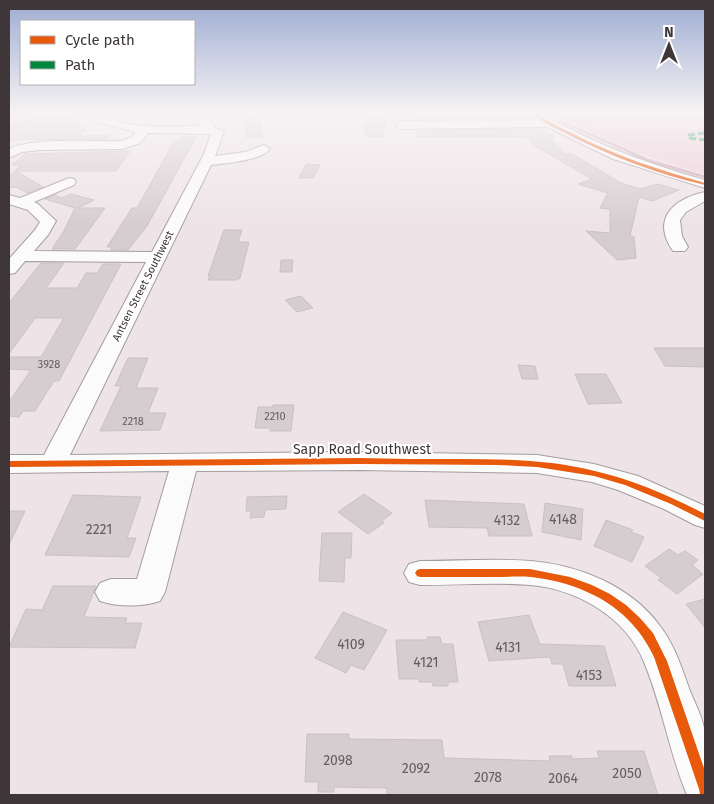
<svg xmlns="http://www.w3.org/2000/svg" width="714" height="804" font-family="'Fira Sans',sans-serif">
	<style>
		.green { fill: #eecbd8 }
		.forest { fill: #dcb5c4 }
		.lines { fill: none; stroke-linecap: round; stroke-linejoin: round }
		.stream { stroke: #cfa1b2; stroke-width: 2.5 }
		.building { fill: #d6cdd0; stroke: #c9c1c4 }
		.minor-casing { stroke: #a49c9e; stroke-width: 2 }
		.minor { fill: #fcfbfb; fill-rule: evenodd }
		.quiet { stroke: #00873e; stroke-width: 3; stroke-dasharray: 7 3; stroke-linecap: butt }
		.cycleway-casing { stroke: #fff; stroke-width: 3 }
		.cycleway { fill: #e8590c; fill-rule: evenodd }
		.labels { text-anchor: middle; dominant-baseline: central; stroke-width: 4; stroke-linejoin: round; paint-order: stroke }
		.far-street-label { font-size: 11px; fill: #3e3639; stroke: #fff }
		.number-label { font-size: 11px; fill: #645c5f }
		.street-label { font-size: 14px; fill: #3e3639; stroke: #fff }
		.near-number-label { font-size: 14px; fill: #645c5f }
	</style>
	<rect width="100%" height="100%" fill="#eee4e7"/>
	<polygon class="green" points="705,123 705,175 636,152 572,124"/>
	<polygon class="forest" points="549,113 705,113 705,122 570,123"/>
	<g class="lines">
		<polyline class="stream" points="560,121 648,160 705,177"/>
	</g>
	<g class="building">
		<polygon points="65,113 86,130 80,136 111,135 108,139 9,140 9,124 46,117 44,115"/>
		<polygon points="375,113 389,113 384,128 383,137 367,137 363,124"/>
		<polygon points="426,113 518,114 521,118 413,119 412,116 426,119"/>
		<polygon points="244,116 259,116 263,137 247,138"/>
		<polygon points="537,129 555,136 554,137 550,137 565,154 572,154 621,183 640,189 658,184 679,190 652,201 639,197 630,236 634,237 636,258 617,260 586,231 610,233 610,209 600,208 608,193 578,184 592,179 532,144 527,137 417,137 416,131"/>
		<polygon points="181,137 196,137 147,226 128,250 111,250 112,247 107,247 132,208 137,208 174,142 178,142"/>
		<polygon points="130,151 116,171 16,171 43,187 27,193 16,187 9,188 9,176 21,165 12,165 25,154"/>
		<polygon points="306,164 320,165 313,178 299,178"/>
		<polygon points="71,194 94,200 78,208 105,208 75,249 52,249 64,231 75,208 45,199 56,195 61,198"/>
		<polygon points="224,230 242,230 238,242 249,242 240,278 237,280 208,280 210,276 208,276"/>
		<polygon points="281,260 293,260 292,272 280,272"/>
		<polygon points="41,263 64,263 46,288 77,288 86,273 97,273 103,264 121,264 59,381 54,381 35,411 23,411 19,417 9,416 9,402 31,370 9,369 9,357 41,357 64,318 35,318 9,354 9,303"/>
		<polygon points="301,296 313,308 297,312 285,300"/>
		<polygon points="654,348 705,348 705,367 665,366"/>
		<polygon points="128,358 148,358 136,388 158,388 148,413 166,413 160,430 100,431 121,386 115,386"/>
		<polygon points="518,365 535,366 538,379 522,379"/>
		<polygon points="575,374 606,374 622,403 588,404"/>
		<polygon points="273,405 294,405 291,431 270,431 270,428 255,428 258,407 273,407"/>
		<polygon points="364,494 392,513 382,521 384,523 368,534 338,512"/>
		<polygon points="73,495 141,497 127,538 136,538 129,557 45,555"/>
		<polygon points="287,496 286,509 265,510 264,517 250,518 251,511 246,511 247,497"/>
		<polygon points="425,500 524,504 532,536 489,536 487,528 429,527"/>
		<polygon points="545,503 583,509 581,540 542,532"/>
		<polygon points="9,511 25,511 9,545"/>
		<polygon points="606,520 633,530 631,532 644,537 632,562 594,546"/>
		<polygon points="322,533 352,533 351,558 345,558 344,582 319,581"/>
		<polygon points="669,549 678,555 685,551 698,560 692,565 703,574 677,594 658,580 661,578 645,566"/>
		<polygon points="53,586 96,586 84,617 127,618 125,623 142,623 135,648 9,647 26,609 42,610"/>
		<polygon points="705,599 705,628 686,604"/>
		<polygon points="343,612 387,630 364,670 351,665 346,673 315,658"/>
		<polygon points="529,615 540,644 604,646 616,686 569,686 563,664 552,664 550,657 489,661 478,622"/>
		<polygon points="427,637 440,637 442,644 453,644 458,682 448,682 448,686 433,686 432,682 419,682 419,679 399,679 396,640 427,640"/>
		<polygon points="307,734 349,734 349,739 442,740 444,758 550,761 549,756 572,756 572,759 599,758 597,751 644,751 658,795 387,795 387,788 334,787 334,792 318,792 318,782 305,782"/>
	</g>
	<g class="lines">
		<defs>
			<g id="minor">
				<path d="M80 113C97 111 113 122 130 124 153 128 178 126 201 126L199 121 205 113H215L211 121 214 127 224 132 215 156 245 152 264 145 270 149C260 161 227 163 211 165L70 455 359 452 537 455 594 464 638 476 705 506V528L695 525 664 509 618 490 592 482 537 473 359 470 196 471 165 592 160 601C142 607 118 607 100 601L95 592 100 583 111 579H137L169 471 9 473V455H44L146 262 25 261 15 273 9 274V259L35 230 40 222 28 210 9 204V195L20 198 69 178 74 179 76 182 74 185 34 202 38 204 56 221 48 235 34 251 152 252 204 154 211 134 148 133 140 143 122 149 40 150 22 152 9 158V149C34 137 91 142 121 141L132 137 136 132 96 122Z"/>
				<path d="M529 113C543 111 552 120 564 126 610 150 656 166 705 180V188L613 159 547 127 401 129 395 125 401 121 537 120Z"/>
				<path d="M705 192V201L686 212 680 220 682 236 688 247 685 251H673C651 219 673 199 705 192Z"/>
				<path d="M420 561C456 561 494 558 531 561 579 565 631 586 660 626 674 644 681 666 689 688 694 702 704 719 705 734 707 754 705 775 705 795H687C669 752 662 705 644 662 626 617 577 589 530 585 494 582 456 585 420 585L409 582 404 573 409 564Z"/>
			</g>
		</defs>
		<use href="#minor" class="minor-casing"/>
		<use href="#minor" class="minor"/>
		<polyline class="quiet" points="705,133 688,135 690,138 705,140"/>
		<defs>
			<g id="cycleway">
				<path d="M534 113H537C548 122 561 128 574 134 615 156 660 170 705 183V185C657 174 610 156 565 133 555 128 540 122 534 113Z"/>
				<path d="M359 458C393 459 428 459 462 459 507 459 552 460 595 471 634 480 670 496 705 514V521L671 504 625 485 594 476 537 467 498 465 359 464 9 467V461Z"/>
				<path d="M420 569H530L570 577 592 585 610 594 626 605 640 618 653 633 667 661 705 771V795L700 794 699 789 654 657C648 645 642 635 633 625 608 596 568 581 531 577 519 576 506 577 493 577 469 577 444 577 420 577L417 576 415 573 417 570Z"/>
			</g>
		</defs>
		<use href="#cycleway" class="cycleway-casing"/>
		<use href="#cycleway" class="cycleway"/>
	</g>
	<linearGradient id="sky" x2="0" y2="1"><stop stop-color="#9eacd2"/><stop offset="0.5" stop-color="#f7f3f4"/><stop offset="1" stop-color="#f7f3f4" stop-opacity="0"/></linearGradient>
	<rect width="714" height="225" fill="url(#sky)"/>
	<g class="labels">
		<g class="far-street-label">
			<text transform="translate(143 286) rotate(-63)">Antsen Street Southwest</text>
		</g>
		<g class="number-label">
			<text x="49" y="364">3928</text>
			<text x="275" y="416">2210</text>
			<text x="133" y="421">2218</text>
		</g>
		<g class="street-label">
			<text x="362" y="449">Sapp Road Southwest</text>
		</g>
		<g class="near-number-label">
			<text x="563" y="519">4148</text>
			<text x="507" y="520">4132</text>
			<text x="99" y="529">2221</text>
			<text x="351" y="644">4109</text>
			<text x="508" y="647">4131</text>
			<text x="426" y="662">4121</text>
			<text x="589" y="675">4153</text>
			<text x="338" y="760">2098</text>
			<text x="416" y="768">2092</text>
			<text x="627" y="773">2050</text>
			<text x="488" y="777">2078</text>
			<text x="563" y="778">2064</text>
		</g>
	</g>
	<rect width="714" height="804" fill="none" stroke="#3e3639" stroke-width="20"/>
	<rect x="20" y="20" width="175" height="65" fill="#ffffff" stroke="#b2afb0"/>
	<rect x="30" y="36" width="25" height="8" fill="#e8590c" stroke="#b2afb0"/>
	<text x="65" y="45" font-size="15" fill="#3e3639">Cycle path</text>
	<rect x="30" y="61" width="25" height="8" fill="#00873e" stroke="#b2afb0"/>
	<text x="65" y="70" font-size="15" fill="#3e3639">Path</text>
	<g transform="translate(669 45)" stroke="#ffffff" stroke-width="4" paint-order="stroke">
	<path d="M0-4L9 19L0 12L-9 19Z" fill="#3e3639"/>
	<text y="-8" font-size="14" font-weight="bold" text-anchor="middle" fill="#3e3639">N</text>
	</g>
</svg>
